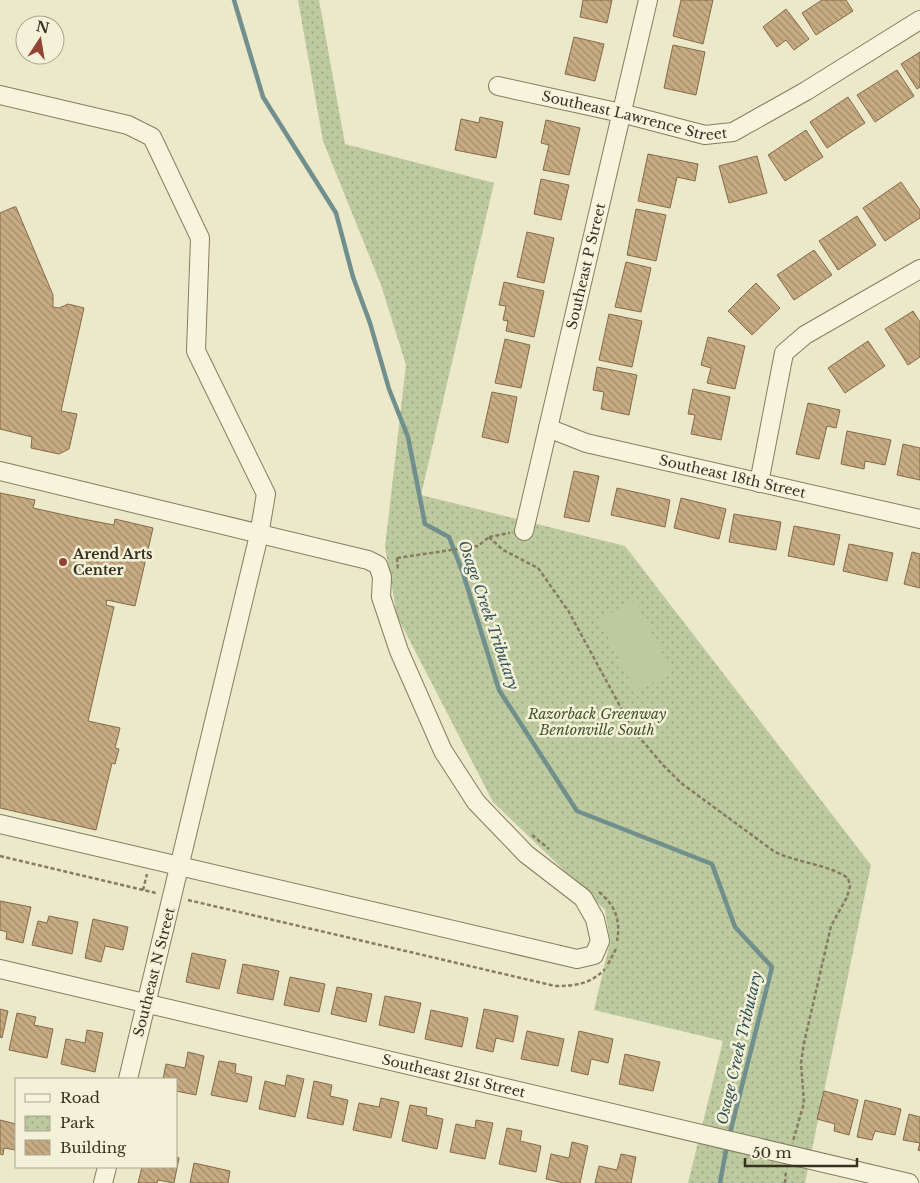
<svg xmlns="http://www.w3.org/2000/svg" width="920" height="1183" font-family="'Libre Baskerville',serif">
	<style>
		.park { fill: url(#park-dots) }
		.pitch { fill: #bdca9f }
		.lines { fill: none; stroke-linecap: round; stroke-linejoin: round }
		.stream { stroke: #718f8d; stroke-width: 4.5 }
		.building { fill: url(#building-back-hatch); stroke: #856b47 }
		.minor-casing { stroke: #877c60; stroke-width: 20 }
		.path { stroke: #877c60; stroke-width: 2.5; stroke-dasharray: 4 2.5; stroke-linecap: butt }
		.minor { stroke: #f7f4dd; stroke-width: 18 }
		.poi-dot { fill: #924434; stroke: #f4f1d9; stroke-width: 2 }
		.labels { text-anchor: middle; dominant-baseline: central; stroke-width: 5; stroke-linejoin: round; paint-order: stroke }
		.street-label { font-size: 14px; fill: #393122; stroke: #f4f1d9 }
		.poi-label { font-size: 14px; font-weight: bold; fill: #393122; stroke: #f4f1d9; text-anchor: start }
		.park-label { font-size: 14px; font-style: italic; fill: #42542a; stroke: #f4f1d9 }
		.water-label { font-size: 15px; font-style: italic; fill: #335358; stroke: #f4f1d9 }
	</style>
	<defs>
		<pattern id="park-dots" width="8" height="8" patternUnits="userSpaceOnUse" patternTransform="scale(1.25)"><rect width="8" height="8" fill="#bdca9f"/><path d="M2 2h.1M6 6h.1" fill="none" stroke="#9ba581" stroke-width="1.8" stroke-linecap="round"/></pattern>
		<pattern id="building-back-hatch" width="6" height="6" patternUnits="userSpaceOnUse" patternTransform="scale(1.25)"><rect width="6" height="6" fill="#c7ab83"/><path d="M-1 5l2 2M0 0l6 6M5-1l2 2" fill="none" stroke="#a38c6b"/></pattern>
	</defs>
	<rect width="100%" height="100%" fill="#ece8ca"/>
	<polygon class="park" points="298,0 319,0 345,144 494,183 421,495 625,546 871,865 805,1183 688,1183 723,1041 594,1010 610,942 605,910 493,802 397,616 385,547 406,365 381,285 323,141"/>
	<polygon class="pitch" points="635,601 672,672 636,691 599,620"/>
	<g class="lines">
		<g class="stream">
			<polyline points="234,0 263,97 336,213 353,277 370,323 389,389 408,437 425,524 449,537 463,573 499,690 577,811 712,864 735,927 772,967 729,1137"/>
			<polyline points="720,1183 727,1145"/>
		</g>
	</g>
	<g class="building">
		<polygon points="583,0 612,0 607,23 580,17"/>
		<polygon points="681,0 713,0 703,44 673,36"/>
		<polygon points="822,0 846,0 853,11 816,35 802,13"/>
		<polygon points="786,9 809,39 794,50 786,40 777,47 763,27"/>
		<polygon points="574,37 604,44 595,81 565,74"/>
		<polygon points="673,45 705,52 696,95 664,88"/>
		<polygon points="920,52 920,87 917,89 901,64"/>
		<polygon points="897,70 914,96 875,122 857,95"/>
		<polygon points="848,97 865,123 827,148 810,122"/>
		<polygon points="480,117 503,122 496,158 455,150 461,119 479,123"/>
		<polygon points="546,120 580,128 569,175 543,170 549,145 541,143"/>
		<polygon points="806,130 823,157 785,181 768,155"/>
		<polygon points="648,154 698,164 695,181 677,177 670,208 638,201"/>
		<polygon points="757,156 767,193 729,203 719,166"/>
		<polygon points="541,179 569,185 561,220 534,214"/>
		<polygon points="901,182 920,210 920,218 885,241 863,208"/>
		<polygon points="14,207 16,207 53,295 53,307 59,308 68,304 84,308 61,411 77,414 69,449 59,454 31,448 32,437 0,429 0,213"/>
		<polygon points="636,209 666,215 656,261 627,255"/>
		<polygon points="857,216 876,245 838,270 819,241"/>
		<polygon points="527,232 554,238 544,283 517,277"/>
		<polygon points="814,250 832,275 794,300 777,275"/>
		<polygon points="626,262 651,268 641,312 615,307"/>
		<polygon points="504,282 544,291 534,337 506,331 508,321 503,320 506,306 499,305"/>
		<polygon points="756,283 780,308 752,335 728,311"/>
		<polygon points="913,311 920,322 920,357 908,365 885,329"/>
		<polygon points="609,314 642,321 632,367 599,360"/>
		<polygon points="708,337 745,346 735,389 707,383 711,368 701,365"/>
		<polygon points="505,339 530,345 521,388 495,383"/>
		<polygon points="868,341 885,366 845,393 828,368"/>
		<polygon points="597,367 637,375 629,415 601,409 604,392 593,390"/>
		<polygon points="693,389 730,397 721,440 691,434 695,415 688,414"/>
		<polygon points="492,392 517,397 508,443 482,437"/>
		<polygon points="808,403 840,410 836,428 827,426 819,459 796,454"/>
		<polygon points="847,431 891,440 885,465 865,461 864,469 841,464"/>
		<polygon points="903,444 920,448 920,480 897,475"/>
		<polygon points="574,471 599,476 589,522 564,517"/>
		<polygon points="617,488 670,500 665,527 611,515"/>
		<polygon points="0,493 35,500 33,508 83,519 114,525 115,519 153,528 135,606 107,600 106,605 114,607 88,721 120,728 115,748 119,749 115,764 112,763 96,830 0,808"/>
		<polygon points="681,498 726,509 719,539 674,528"/>
		<polygon points="734,514 781,522 776,550 729,542"/>
		<polygon points="794,526 840,535 834,565 788,556"/>
		<polygon points="849,544 893,553 887,581 843,571"/>
		<polygon points="912,552 920,554 920,588 904,584"/>
		<polygon points="0,901 31,907 23,943 6,939 7,932 0,930"/>
		<polygon points="49,916 78,922 72,954 32,945 38,921 47,923"/>
		<polygon points="93,919 128,927 123,950 105,946 101,962 85,958"/>
		<polygon points="192,953 226,960 219,989 186,982"/>
		<polygon points="243,964 279,971 273,1000 237,993"/>
		<polygon points="290,977 325,984 319,1012 284,1005"/>
		<polygon points="337,987 372,994 366,1022 331,1014"/>
		<polygon points="385,996 421,1003 414,1033 379,1025"/>
		<polygon points="0,1009 8,1011 2,1038 0,1037"/>
		<polygon points="484,1009 518,1016 513,1042 496,1038 493,1052 476,1048"/>
		<polygon points="431,1010 468,1018 462,1047 425,1039"/>
		<polygon points="17,1013 36,1017 34,1025 53,1029 47,1058 9,1050"/>
		<polygon points="87,1030 103,1033 95,1072 61,1064 66,1039 85,1043"/>
		<polygon points="527,1031 564,1039 558,1066 521,1059"/>
		<polygon points="579,1031 613,1039 608,1063 591,1059 588,1075 571,1071"/>
		<polygon points="188,1052 204,1056 196,1095 176,1091 176,1079 163,1079 166,1064 185,1068"/>
		<polygon points="625,1054 660,1062 653,1091 619,1084"/>
		<polygon points="219,1061 236,1064 235,1073 252,1077 247,1102 211,1095"/>
		<polygon points="287,1075 304,1079 295,1117 259,1109 265,1081 285,1086"/>
		<polygon points="314,1081 332,1085 330,1096 348,1100 343,1125 307,1118"/>
		<polygon points="824,1091 858,1100 849,1135 834,1131 835,1124 817,1119"/>
		<polygon points="381,1098 399,1102 391,1138 353,1130 359,1103 379,1107"/>
		<polygon points="865,1100 901,1109 895,1135 875,1131 872,1140 857,1137"/>
		<polygon points="410,1105 427,1108 426,1115 443,1119 437,1149 402,1141"/>
		<polygon points="909,1114 920,1117 920,1151 918,1150 920,1143 903,1140"/>
		<polygon points="0,1120 16,1124 16,1150 4,1148 3,1155 0,1154"/>
		<polygon points="476,1120 493,1123 485,1159 450,1152 456,1124 475,1128"/>
		<polygon points="507,1128 522,1131 520,1141 541,1146 536,1172 499,1164"/>
		<polygon points="572,1142 588,1146 580,1183 564,1183 546,1179 551,1154 569,1158"/>
		<polygon points="621,1154 636,1157 631,1183 595,1183 599,1166 617,1170"/>
		<polygon points="176,1157 179,1158 174,1183 158,1180 157,1183 138,1183 142,1167 176,1167"/>
		<polygon points="194,1163 230,1171 228,1183 190,1183"/>
	</g>
	<g class="lines">
		<defs>
			<g id="minor">
				<path id="s1" d="M498 86 621 113 705 135 733 132 806 91 920 20"/>
				<polyline points="0,95 128,125 152,137 200,238 196,351 266,494 259,535 128,1079"/>
				<path id="s2" d="M548 428 586 443 920 519"/>
				<polyline points="0,471 368,560 378,565 382,577 381,597 399,651 443,751 476,802 526,854 583,898 595,919 600,941 594,955 577,959 0,824"/>
				<polyline points="759,483 784,353 805,335 920,269"/>
				<path id="s3" d="M524 531 648 0"/>
				<path id="s4" d="M0 969 909 1183"/>
				<polyline points="103,1183 107,1167"/>
			</g>
		</defs>
		<use href="#minor" class="minor-casing"/>
		<g class="path">
			<path d="M489 537 503 550 538 568 569 612 633 730 663 765 681 783 775 852C798 863 827 864 848 878L850 886 847 897 831 926 804 1043 801 1063 804 1103 793 1141"/>
			<polyline points="489,537 510,533"/>
			<polyline points="397,558 398,571"/>
			<polyline points="397,558 478,546 489,537"/>
			<polyline points="532,835 549,849"/>
			<polyline points="0,856 156,893"/>
			<polyline points="143,890 147,874"/>
			<path d="M599 892C615 905 621 920 617 941"/>
			<path d="M188 900 555 986C575 986 591 984 605 969"/>
			<polyline points="608,964 616,949"/>
			<polyline points="785,1183 786,1170"/>
		</g>
		<use href="#minor" class="minor"/>
	</g>
	<circle class="poi-dot" cx="63" cy="562" r="5"/>
	<g class="labels">
		<g class="street-label">
			<text stroke="none"><textPath href="#s1" startOffset="140">Southeast Lawrence Street</textPath></text>
			<text stroke="none"><textPath href="#s3" startOffset="272">Southeast P Street</textPath></text>
			<text stroke="none"><textPath href="#s2" startOffset="191">Southeast 18th Street</textPath></text>
			<text transform="translate(154 972) rotate(-76)">Southeast N Street</text>
			<text stroke="none"><textPath href="#s4" startOffset="466">Southeast 21st Street</textPath></text>
		</g>
		<g class="poi-label">
			<text x="73" y="554">Arend Arts<tspan x="73" dy="16">Center</tspan></text>
		</g>
		<g class="park-label">
			<text x="597" y="714">Razorback Greenway<tspan x="597" dy="16">Bentonville South</tspan></text>
		</g>
		<g class="water-label">
			<text transform="translate(489 615) rotate(71)">Osage Creek Tributary</text>
			<text transform="translate(739 1048) rotate(-77)">Osage Creek Tributary</text>
		</g>
	</g>
	<rect x="15" y="1078" width="162" height="90" fill="#f4f1d9" stroke="#a9a490"/>
	<rect x="25" y="1094" width="25" height="8" fill="#f7f4dd" stroke="#a9a490"/>
	<text x="60" y="1103" font-size="15" fill="#393122">Road</text>
	<rect x="25" y="1116" width="25" height="15" fill="url(#park-dots)" stroke="#a9a490"/>
	<text x="60" y="1128" font-size="15" fill="#393122">Park</text>
	<rect x="25" y="1140" width="25" height="15" fill="url(#building-back-hatch)" stroke="#a9a490"/>
	<text x="60" y="1153" font-size="15" fill="#393122">Building</text>
	<g transform="translate(40 40) rotate(12)"><circle r="24" fill="#f4f1d9" stroke="#a9a490"/>
	<path d="M0-4L9 19L0 12L-9 19Z" fill="#924434"/>
	<text y="-8" font-size="14" font-weight="bold" text-anchor="middle" fill="#393122">N</text>
	</g>
	<path d="M745 1158v8h112v-8" fill="none" stroke="#393122" stroke-width="2.5"/>
	<text x="752" y="1158" font-size="15" fill="#393122" stroke="#f4f1d9" stroke-width="4" paint-order="stroke">50 m</text>
</svg>
